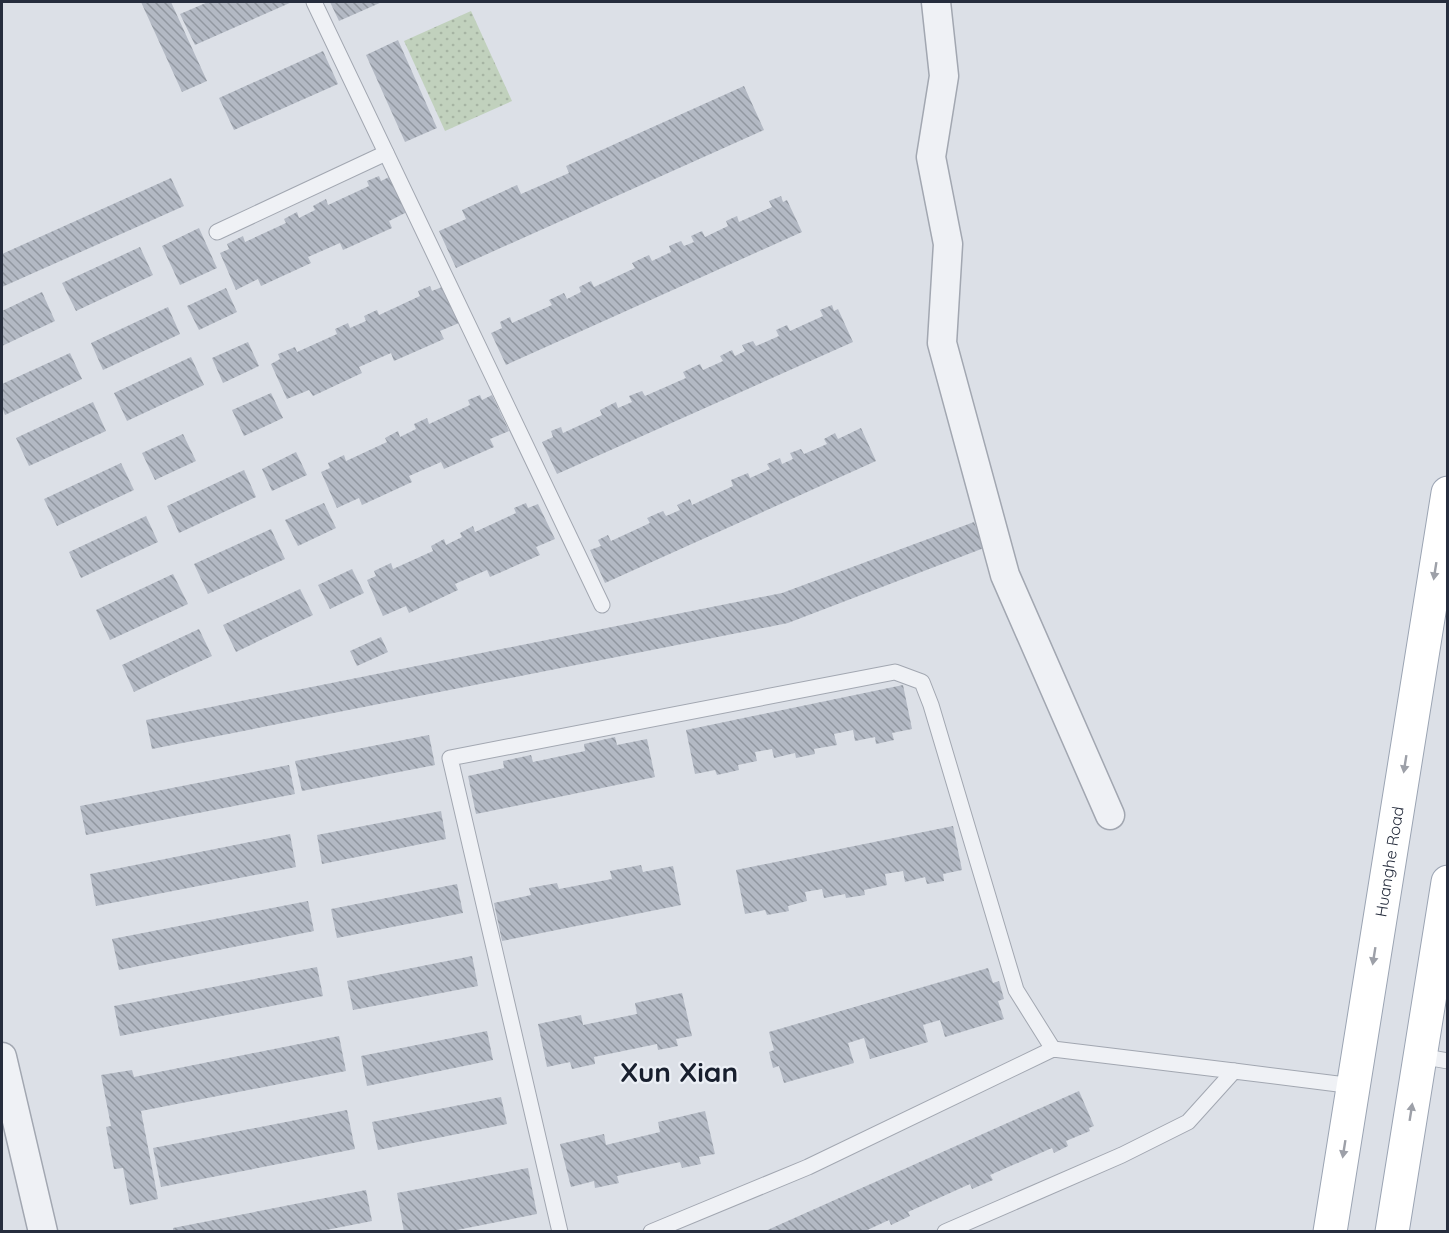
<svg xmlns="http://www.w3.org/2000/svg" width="1449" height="1233" font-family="Quicksand,sans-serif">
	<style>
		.grass { fill: url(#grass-dots) }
		.building { fill: url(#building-back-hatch) }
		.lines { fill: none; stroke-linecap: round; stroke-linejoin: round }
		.service-casing { stroke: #a2a7b1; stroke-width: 17 }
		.minor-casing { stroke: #a2a7b1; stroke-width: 31 }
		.primary-casing { stroke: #9ba4b3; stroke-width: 35 }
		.service { stroke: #eff1f5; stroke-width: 15 }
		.minor { stroke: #eff1f5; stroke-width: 28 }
		.primary { stroke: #fff; stroke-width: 33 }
		.oneway { fill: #9da0a8 }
		.labels { text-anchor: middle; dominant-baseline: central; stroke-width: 4.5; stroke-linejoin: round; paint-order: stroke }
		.street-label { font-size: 16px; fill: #262d3d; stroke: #ebeff5 }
		.town-label { font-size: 28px; font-weight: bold; fill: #181f2e; stroke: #ebeff5 }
	</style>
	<defs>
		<pattern id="grass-dots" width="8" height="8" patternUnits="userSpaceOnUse" patternTransform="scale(1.5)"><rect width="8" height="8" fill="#c1d1bd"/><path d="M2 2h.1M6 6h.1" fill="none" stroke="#a6b4a3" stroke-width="1.8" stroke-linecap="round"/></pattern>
		<pattern id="building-back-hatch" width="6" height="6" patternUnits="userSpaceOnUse" patternTransform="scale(1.5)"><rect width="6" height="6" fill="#b3b9c4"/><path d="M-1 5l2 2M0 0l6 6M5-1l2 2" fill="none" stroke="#9197a0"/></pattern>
	</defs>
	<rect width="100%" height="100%" fill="#dce0e7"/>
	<polygon class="grass" points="471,11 512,101 445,131 404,41"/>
	<g class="building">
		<polygon points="141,2 171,2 207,81 182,92"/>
		<polygon points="208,2 292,2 195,45 180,14"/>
		<polygon points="330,2 382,2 339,21"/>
		<polygon points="398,40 437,128 405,142 366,55"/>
		<polygon points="323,51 338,84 234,130 219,98"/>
		<polygon points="744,86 764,130 456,268 439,231 466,219 462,210 517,185 521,194 569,173 566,166"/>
		<polygon points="379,176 381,181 391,176 407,212 389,221 392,228 343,250 340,243 308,257 311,263 261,286 258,279 236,290 220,253 229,249 227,244 243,236 245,242 286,223 284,219 297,212 299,218 315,210 313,206 326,199 328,205 369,186 367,181"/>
		<polygon points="171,178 184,206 2,287 2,254"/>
		<polygon points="781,196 783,202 787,200 802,232 506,365 491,333 502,328 500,322 510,317 512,323 552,305 549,300 564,293 567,299 581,292 579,287 591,281 594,287 635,268 632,263 649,255 652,261 671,252 669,246 681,241 684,246 694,242 691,236 702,231 705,237 728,226 726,221 737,216 739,222 772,207 769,201"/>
		<polygon points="199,228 217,268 180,285 162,246"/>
		<polygon points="140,247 153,275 76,311 62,283"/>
		<polygon points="430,286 432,291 442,287 459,323 440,331 444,339 394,361 391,353 359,367 362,373 313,396 309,390 287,399 271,364 280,359 278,354 295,347 297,352 337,334 335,329 348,323 350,328 366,321 364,316 377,310 379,315 420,296 418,291"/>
		<polygon points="226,288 237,312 199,330 187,306"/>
		<polygon points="42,292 55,321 2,346 2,311"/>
		<polygon points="832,305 834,311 838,309 853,342 557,474 542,442 553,437 551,431 561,427 563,433 602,415 600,410 616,402 618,408 632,402 629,396 642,391 645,396 686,378 683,372 700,364 703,370 723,361 720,356 732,350 735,356 745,351 742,345 753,341 756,346 779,336 776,330 787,325 790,331 823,316 820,310"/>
		<polygon points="168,307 180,334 103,370 91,343"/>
		<polygon points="248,342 259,366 223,383 212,358"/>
		<polygon points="70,353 82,379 5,415 2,407 2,384"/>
		<polygon points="191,357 204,385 127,421 114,393"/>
		<polygon points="271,393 283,418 244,436 232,410"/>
		<polygon points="480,395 482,400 492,395 509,431 490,439 494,447 444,469 441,462 409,476 412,482 362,505 359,498 337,508 321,472 330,468 328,463 344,455 346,461 387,442 385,438 398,431 400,437 416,429 414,424 427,418 429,424 470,405 468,400"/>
		<polygon points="93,402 106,431 29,466 16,438"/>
		<polygon points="861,428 876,461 605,583 590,550 601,546 598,540 608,535 611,541 650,523 647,518 663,511 666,516 680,510 677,505 690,499 692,505 733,486 731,480 748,473 750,478 770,469 767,464 780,458 782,464 793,459 790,453 801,449 804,454 827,444 824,439 835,433 838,439"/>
		<polygon points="183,434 196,461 155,480 142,453"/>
		<polygon points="296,452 307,475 272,491 262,469"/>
		<polygon points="121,463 134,490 57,526 44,499"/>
		<polygon points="244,470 256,497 179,533 167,506"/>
		<polygon points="324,503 336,528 298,546 285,520"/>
		<polygon points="526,503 528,508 538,504 555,539 536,547 540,555 490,577 487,570 455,584 458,590 409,613 406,606 383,616 367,580 376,576 374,571 391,563 393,569 433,551 431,546 444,539 446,545 462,537 460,533 473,526 475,532 516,513 514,508"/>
		<polygon points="146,516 158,542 81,578 69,552"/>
		<polygon points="974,522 984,548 788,623 152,749 146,720 782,593"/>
		<polygon points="271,529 285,559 208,594 194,564"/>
		<polygon points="352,569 364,593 330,609 318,585"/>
		<polygon points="173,574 188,604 110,640 96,610"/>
		<polygon points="300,589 313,615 236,652 223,625"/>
		<polygon points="199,629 212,656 134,692 122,665"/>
		<polygon points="381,637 388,652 357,666 350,651"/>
		<polygon points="903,685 912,729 892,733 894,740 876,744 875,737 855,741 853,730 834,734 837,745 814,749 815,754 796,758 795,753 774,758 772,749 755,752 757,761 738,765 739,770 717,775 715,770 695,774 686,730"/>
		<polygon points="429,735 435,765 302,791 295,761"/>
		<polygon points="615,737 617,745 647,739 655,777 476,814 468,776 504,768 503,761 531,755 533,762 585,751 584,744"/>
		<polygon points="289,765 295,794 86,835 80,806"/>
		<polygon points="441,811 446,839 322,864 317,835"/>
		<polygon points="953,826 962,870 943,874 944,881 927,884 925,877 905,882 903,871 885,874 887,885 864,890 865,895 846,898 845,894 824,898 822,889 805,892 807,901 788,906 789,911 767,915 765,910 745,914 736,870"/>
		<polygon points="290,834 296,867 96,906 90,874"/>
		<polygon points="641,865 643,872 673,866 681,905 502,941 494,903 531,895 529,888 557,883 559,889 612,879 610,871"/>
		<polygon points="457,884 463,913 337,938 331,909"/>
		<polygon points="308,901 314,931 119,970 112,939"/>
		<polygon points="472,956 478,986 353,1010 347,981"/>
		<polygon points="317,967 323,996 120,1036 114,1006"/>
		<polygon points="988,968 993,983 999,981 1004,999 998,1001 1004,1019 945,1037 940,1020 923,1025 928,1042 870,1059 864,1038 848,1043 854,1063 784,1083 779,1066 773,1068 769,1052 774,1050 769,1032"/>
		<polygon points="682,993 692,1036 676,1039 678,1046 658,1050 657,1044 594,1057 595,1064 572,1069 570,1062 547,1067 538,1024 581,1015 583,1025 637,1014 635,1003"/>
		<polygon points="487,1031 493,1060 367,1086 361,1056"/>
		<polygon points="339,1036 346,1071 141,1111 158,1199 130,1205 123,1168 114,1169 106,1127 111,1126 101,1075 132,1070 134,1077"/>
		<polygon points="1079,1091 1094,1126 1089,1128 1090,1131 1066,1141 1068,1146 1054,1153 1052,1148 990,1175 993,1180 972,1189 970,1184 908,1212 910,1216 891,1225 889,1220 863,1232 763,1232"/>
		<polygon points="501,1097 507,1124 378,1150 372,1122"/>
		<polygon points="347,1110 355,1149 161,1187 153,1148"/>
		<polygon points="705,1111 715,1154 699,1157 701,1164 682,1168 680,1162 617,1176 619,1183 595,1188 594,1181 571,1187 560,1144 604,1134 606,1145 660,1132 658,1122"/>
		<polygon points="528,1168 537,1214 447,1232 404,1232 397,1193"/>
		<polygon points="366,1190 372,1221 316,1232 173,1232 173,1228"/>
	</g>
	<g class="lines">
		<defs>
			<g id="service">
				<polyline points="314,2 602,605"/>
				<polyline points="217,232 386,153"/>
				<polyline points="1420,1056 1448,1061"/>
				<polyline points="560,1232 450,758 895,672 922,682 931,705 1016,990 1053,1049"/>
				<polyline points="651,1232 808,1167 1053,1049 1234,1071"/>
				<polyline points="945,1232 1122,1155 1188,1122 1234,1071 1354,1086"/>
			</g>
			<g id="minor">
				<polyline points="936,2 944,76 931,157 948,244 942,343 1005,575 1110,815"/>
				<polyline points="2,1057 43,1232"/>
			</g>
			<g id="primary">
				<path id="s1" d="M1330 1232 1448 493"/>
				<polyline points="1392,1232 1448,882"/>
			</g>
		</defs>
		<use href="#service" class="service-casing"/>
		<use href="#minor" class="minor-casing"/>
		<use href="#primary" class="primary-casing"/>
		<use href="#service" class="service"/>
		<use href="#minor" class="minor"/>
		<use href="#primary" class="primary"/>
	</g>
	<defs><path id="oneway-solid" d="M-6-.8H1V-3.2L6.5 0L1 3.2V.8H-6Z" transform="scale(1.5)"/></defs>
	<g class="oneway">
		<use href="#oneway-solid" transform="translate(1435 571) rotate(99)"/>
		<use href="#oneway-solid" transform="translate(1405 764) rotate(99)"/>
		<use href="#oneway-solid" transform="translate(1374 956) rotate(99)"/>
		<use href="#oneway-solid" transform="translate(1411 1112) rotate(-81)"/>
		<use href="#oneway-solid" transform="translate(1344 1149) rotate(99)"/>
	</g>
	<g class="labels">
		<g class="street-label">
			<text stroke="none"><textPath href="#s1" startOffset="375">Huanghe Road</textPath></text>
		</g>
		<g class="town-label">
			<text x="679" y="1071">Xun Xian</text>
		</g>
	</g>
	<rect width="1449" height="1233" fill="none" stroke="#262d3d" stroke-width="6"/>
</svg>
